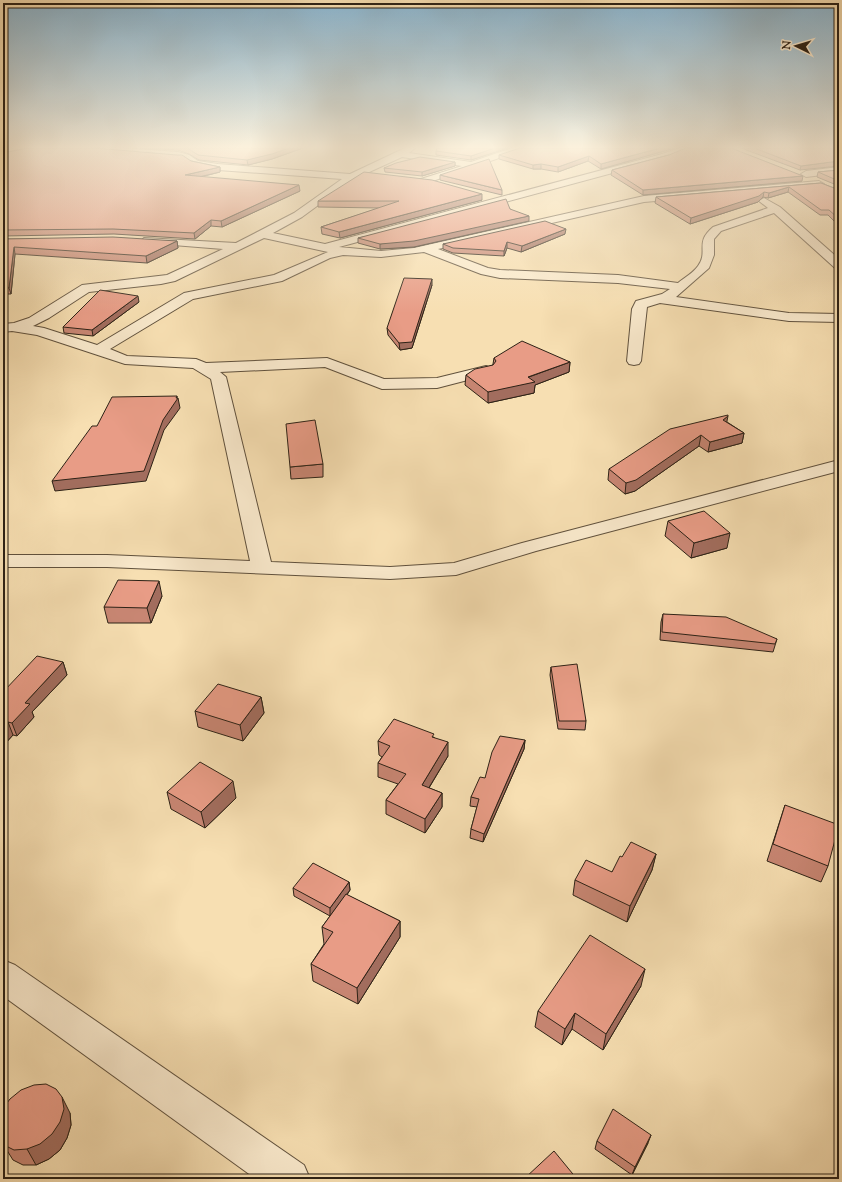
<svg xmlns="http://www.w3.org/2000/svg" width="842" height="1182" font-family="'Sorts Mill Goudy',serif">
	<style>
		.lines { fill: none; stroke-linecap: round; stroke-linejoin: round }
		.minor-casing { stroke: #60513d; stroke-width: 2 }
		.minor { fill: #faeacd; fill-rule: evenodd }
		.wall { fill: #c88673; stroke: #2d2216 }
		.shaded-wall { fill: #a26d5e; stroke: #2d2216 }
		.building { fill: #e89c86; stroke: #2d2216 }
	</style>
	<rect width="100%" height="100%" fill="#f7dfb2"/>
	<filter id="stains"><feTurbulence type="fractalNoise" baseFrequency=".005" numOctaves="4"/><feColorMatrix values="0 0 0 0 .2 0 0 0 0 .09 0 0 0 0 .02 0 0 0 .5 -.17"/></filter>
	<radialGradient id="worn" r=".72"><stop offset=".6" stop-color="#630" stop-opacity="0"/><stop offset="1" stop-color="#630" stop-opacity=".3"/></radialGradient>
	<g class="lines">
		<defs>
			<g id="minor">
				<path d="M91 148H122L178 152 189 155 198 161 218 164 350 174 405 148H415L409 153 471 162 512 148H523L522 150 424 184 421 183 419 181 421 179 462 166 402 157 354 179 302 217 273 233 325 244 662 154 680 148H691L668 158 339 247 381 251 414 248 644 196 819 181 824 184 819 187 644 202 438 249 488 268 500 270 618 275 678 283C684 278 693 273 698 266 709 251 694 243 713 227L768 208 759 201 764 198 780 207 839 259V269L835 268 774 213 721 231 714 239V255L709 268 676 297 789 313 839 314V322L789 321 660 303 647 307 641 361 639 364 634 365 629 364 627 361 632 309 636 301 662 294 670 289 618 283 500 278 481 274 424 252 381 257 343 255 330 258 282 281 193 299 110 349 127 356 196 359 206 363 327 358 384 379 437 378 486 366 491 368 494 371 491 374 437 388 382 389 325 367 220 372 226 377 271 562 390 567 454 563 522 543 839 460V471L536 551 456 575 390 579 107 567H3V555H107L250 561 211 379 193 368 125 364 37 335 12 331 3 332V324L14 323 29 318 82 285 167 275 223 249 148 243 142 240 144 238 236 243 294 213 342 179 218 170 192 165 183 159 178 158 95 151ZM264 238 328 252 274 275 184 293 97 345 44 328 33 326 49 318 89 292 161 284 175 281Z"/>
				<polygon points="839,167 839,173 806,177 801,174 806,171"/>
				<polygon points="3,960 15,965 304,1165 310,1179 256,1179 3,996"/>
			</g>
		</defs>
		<use href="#minor" class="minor-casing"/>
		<use href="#minor" class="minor"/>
	</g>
	<g class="wall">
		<polygon points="140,148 303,148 272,159 248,165 199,160 189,154 178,150"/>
		<polygon points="508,148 471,160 436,155 436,151"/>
		<polygon points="675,148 601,169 588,161 558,172 541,169 533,169 499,159 499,155"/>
		<polygon points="741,148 839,148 800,170"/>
		<polygon points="3,153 191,161 220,167 220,172 201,177 300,191 222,227 211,226 195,239 114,234 3,236"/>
		<polygon points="669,155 802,181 643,195 611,175 612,170"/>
		<polygon points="455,162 455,166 422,176 385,172 384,168"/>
		<polygon points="839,170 839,186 817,177 818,172"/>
		<polygon points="440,175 502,190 502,195 440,180"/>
		<polygon points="821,183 839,190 839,223 836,223 828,215 820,215 788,192 768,198 763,197 758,202 690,224 655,203 656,197"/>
		<polygon points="482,200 340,238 322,234 321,227 380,208 318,207 318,201"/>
		<polygon points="510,209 529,221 414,247 380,249 358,243 358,238"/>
		<polygon points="565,234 521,252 507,248 504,256 453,253 443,249 443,244"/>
		<polygon points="3,239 177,241 178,248 147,263 15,254 11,294 3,294"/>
		<polygon points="432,285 412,348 400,350 388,335 387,328"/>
		<polygon points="139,302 93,336 64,333 63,327"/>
		<polygon points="494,358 570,362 569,372 535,385 534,393 488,403 465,385 466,375 493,365 493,364"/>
		<polygon points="727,422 744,433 742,443 708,452 699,446 635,491 625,494 608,480 609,469"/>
		<polygon points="323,464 323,477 291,479 290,467"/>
		<polygon points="668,521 727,548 691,558 665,536"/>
		<polygon points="162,596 151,623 108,623 104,607"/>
		<polygon points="663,614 777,639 773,652 660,640 661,622"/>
		<polygon points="63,662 67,675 32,712 34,717 17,736 13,735 3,746 3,692"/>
		<polygon points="551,667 586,721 585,730 558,729 550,675"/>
		<polygon points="261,697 264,713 243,741 198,727 195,711"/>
		<polygon points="434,737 448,756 429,788 442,793 442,807 425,833 386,814 386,800 398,784 378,777 378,763 382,757 379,755 378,741"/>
		<polygon points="525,740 524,749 483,842 470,838 471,829 477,807 470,806 471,797 485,778"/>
		<polygon points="167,792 236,798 205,828 171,809"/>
		<polygon points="785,805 828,866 821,882 767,861"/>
		<polygon points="656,854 652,870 627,922 573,895 575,880 612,872 622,857"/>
		<polygon points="349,882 350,890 347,895 400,921 400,937 358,1004 313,981 311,964 324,944 322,927 330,916 294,896 293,888"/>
		<polygon points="641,986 603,1050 572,1029 562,1045 535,1027 538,1011"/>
		<polygon points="3,1108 70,1113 71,1125 67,1138 60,1150 49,1159 36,1165 23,1165 13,1160 3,1144"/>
		<polygon points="597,1141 648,1143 632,1175 595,1149"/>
	</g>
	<g class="shaded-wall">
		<polygon points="289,148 303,148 272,159 248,165 247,160"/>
		<polygon points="495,148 508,148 471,160 471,156"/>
		<polygon points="660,148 675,148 601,169 601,164"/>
		<polygon points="589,156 588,161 558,172 558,167"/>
		<polygon points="839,161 839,166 800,170 801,166"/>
		<polygon points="455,162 455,166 422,176 422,172"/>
		<polygon points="541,164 541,169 533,169 533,165"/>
		<polygon points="220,167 220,172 186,180 185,175"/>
		<polygon points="803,176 802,181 643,195 643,190"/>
		<polygon points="299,185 300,191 222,227 221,221"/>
		<polygon points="789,187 788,192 768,198 769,193"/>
		<polygon points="764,192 763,197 758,202 690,224 691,218"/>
		<polygon points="482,194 482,200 340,238 339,232"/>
		<polygon points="529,216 529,221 414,247 380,249 380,244"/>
		<polygon points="211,220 211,226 195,239 194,233"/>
		<polygon points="566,229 565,234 521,252 522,246"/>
		<polygon points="177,241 178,248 147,263 146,256"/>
		<polygon points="507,242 507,248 504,256 504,251"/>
		<polygon points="14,247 15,254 11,294 9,288"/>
		<polygon points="432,279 432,285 412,348 400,350 399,343"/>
		<polygon points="138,296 139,302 93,336 92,330"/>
		<polygon points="570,362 569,372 535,385 534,393 488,403 488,392"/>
		<polygon points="177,396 177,399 178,398 180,408 164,430 146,481 55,491 52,481 176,398"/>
		<polygon points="728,416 726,426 723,420"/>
		<polygon points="744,433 742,443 708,452 710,442"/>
		<polygon points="701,435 699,446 635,491 625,494 626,483"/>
		<polygon points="730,533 727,548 691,558 694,543"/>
		<polygon points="159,581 162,596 151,623 147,608"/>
		<polygon points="63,662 67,675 32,712 34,717 17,736 12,723 25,703"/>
		<polygon points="261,697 264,713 243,741 240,725"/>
		<polygon points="8,722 13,735 3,746 3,728"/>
		<polygon points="525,740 524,749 483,842 484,834"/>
		<polygon points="448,742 448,756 422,799 422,785"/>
		<polygon points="233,781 236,798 205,828 201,812"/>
		<polygon points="442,793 442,807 425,833 425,819"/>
		<polygon points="656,854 652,870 627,922 630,906"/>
		<polygon points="349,882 350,890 330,916 330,908"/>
		<polygon points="400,921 400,937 358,1004 357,988"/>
		<polygon points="645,969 641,986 603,1050 606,1034"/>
		<polygon points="575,1013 572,1029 562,1045 565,1029"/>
		<polygon points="62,1097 70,1113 71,1125 67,1138 60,1150 49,1159 36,1165 27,1149"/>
		<polygon points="651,1135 648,1143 632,1175 635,1167"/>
	</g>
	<g class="building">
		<polygon points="27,148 95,148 177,155 182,155 191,161 220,167 185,175 299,185 221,221 211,220 194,233 113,229 3,230 3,153"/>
		<polygon points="185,148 289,148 272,154 247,160 198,155 189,149"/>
		<polygon points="437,148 495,148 471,156 436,151"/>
		<polygon points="520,148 660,148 601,164 589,156 558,167 541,164 533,165 499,155"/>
		<polygon points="686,148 731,148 803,176 643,190 612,170 669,155"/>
		<polygon points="754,148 839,148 839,161 801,166"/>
		<polygon points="420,157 455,162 422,172 384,168 396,163"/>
		<polygon points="489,159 502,190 440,175"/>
		<polygon points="839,170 839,181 818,172"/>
		<polygon points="364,172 432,180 482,194 339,232 321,227 399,201 318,201"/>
		<polygon points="821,183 839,190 839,218 838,218 829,210 821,210 789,187 769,193 764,192 759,196 691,218 656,197"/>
		<polygon points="506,199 510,209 529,216 414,241 380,244 358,238"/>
		<polygon points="545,221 566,229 522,246 507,242 504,251 453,248 443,244"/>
		<polygon points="113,237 177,241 146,256 14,247 9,288 3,287 3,239"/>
		<polygon points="404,278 432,279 412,342 399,343 387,328"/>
		<polygon points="100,290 138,296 92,330 63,327"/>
		<polygon points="522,341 570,362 528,377 535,382 488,392 466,375 475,369 493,365 496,361 494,358"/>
		<polygon points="177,396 176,398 178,398 163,420 144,471 52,481 92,426 97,426 112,397"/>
		<polygon points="728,415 728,416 723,420 744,433 710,442 701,435 636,480 626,483 609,469 670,429"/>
		<polygon points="315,420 323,464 290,467 286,424"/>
		<polygon points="704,511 730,533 694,543 668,521"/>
		<polygon points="118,580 159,581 147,608 104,607"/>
		<polygon points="663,614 726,617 777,639 775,644 662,632"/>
		<polygon points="37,656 63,662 25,703 30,704 12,723 8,722 3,728 3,692"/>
		<polygon points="577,664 586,721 559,721 551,667"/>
		<polygon points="218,684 261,697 240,725 195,711"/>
		<polygon points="394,719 434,734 432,737 448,742 422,785 442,793 425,819 386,800 406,774 378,763 390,746 378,741"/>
		<polygon points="500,736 525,740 484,834 471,829 479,799 471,797 480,777 485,778 492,752"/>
		<polygon points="200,762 233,781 201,812 167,792"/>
		<polygon points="785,805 839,825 828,866 773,844"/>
		<polygon points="631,842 656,854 630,906 575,880 586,860 612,872 620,856 622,857"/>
		<polygon points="313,863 349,882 330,908 293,888"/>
		<polygon points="346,894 400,921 357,988 311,964 333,932 322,927"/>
		<polygon points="590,935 645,969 606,1034 575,1013 565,1029 538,1011"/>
		<polygon points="46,1084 56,1089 62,1097 64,1109 60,1122 52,1134 40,1144 27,1149 14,1150 4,1145 3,1143 3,1108 10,1099 21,1090 34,1085"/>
		<polygon points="613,1109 651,1135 635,1167 597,1141"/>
		<polygon points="554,1151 577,1179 526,1179 525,1178"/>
	</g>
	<linearGradient id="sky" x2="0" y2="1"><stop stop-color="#8ab7d3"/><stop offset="0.47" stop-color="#fbf1dc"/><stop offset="1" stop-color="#fbf1dc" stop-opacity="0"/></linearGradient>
	<rect width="842" height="313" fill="url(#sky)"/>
	<rect width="842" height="1182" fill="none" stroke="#f7dfb2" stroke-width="16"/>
	<rect x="4" y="4" width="834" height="1174" fill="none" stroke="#2d2216" stroke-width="2"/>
	<rect x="8" y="8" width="826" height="1166" fill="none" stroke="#2d2216"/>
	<g transform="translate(796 46) rotate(275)" stroke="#faeacd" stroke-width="3" paint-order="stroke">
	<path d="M0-3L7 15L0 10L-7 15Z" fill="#2d2216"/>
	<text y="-6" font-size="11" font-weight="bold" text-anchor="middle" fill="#2d2216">N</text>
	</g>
	<rect width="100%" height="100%" filter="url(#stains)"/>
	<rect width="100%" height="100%" fill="url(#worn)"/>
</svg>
